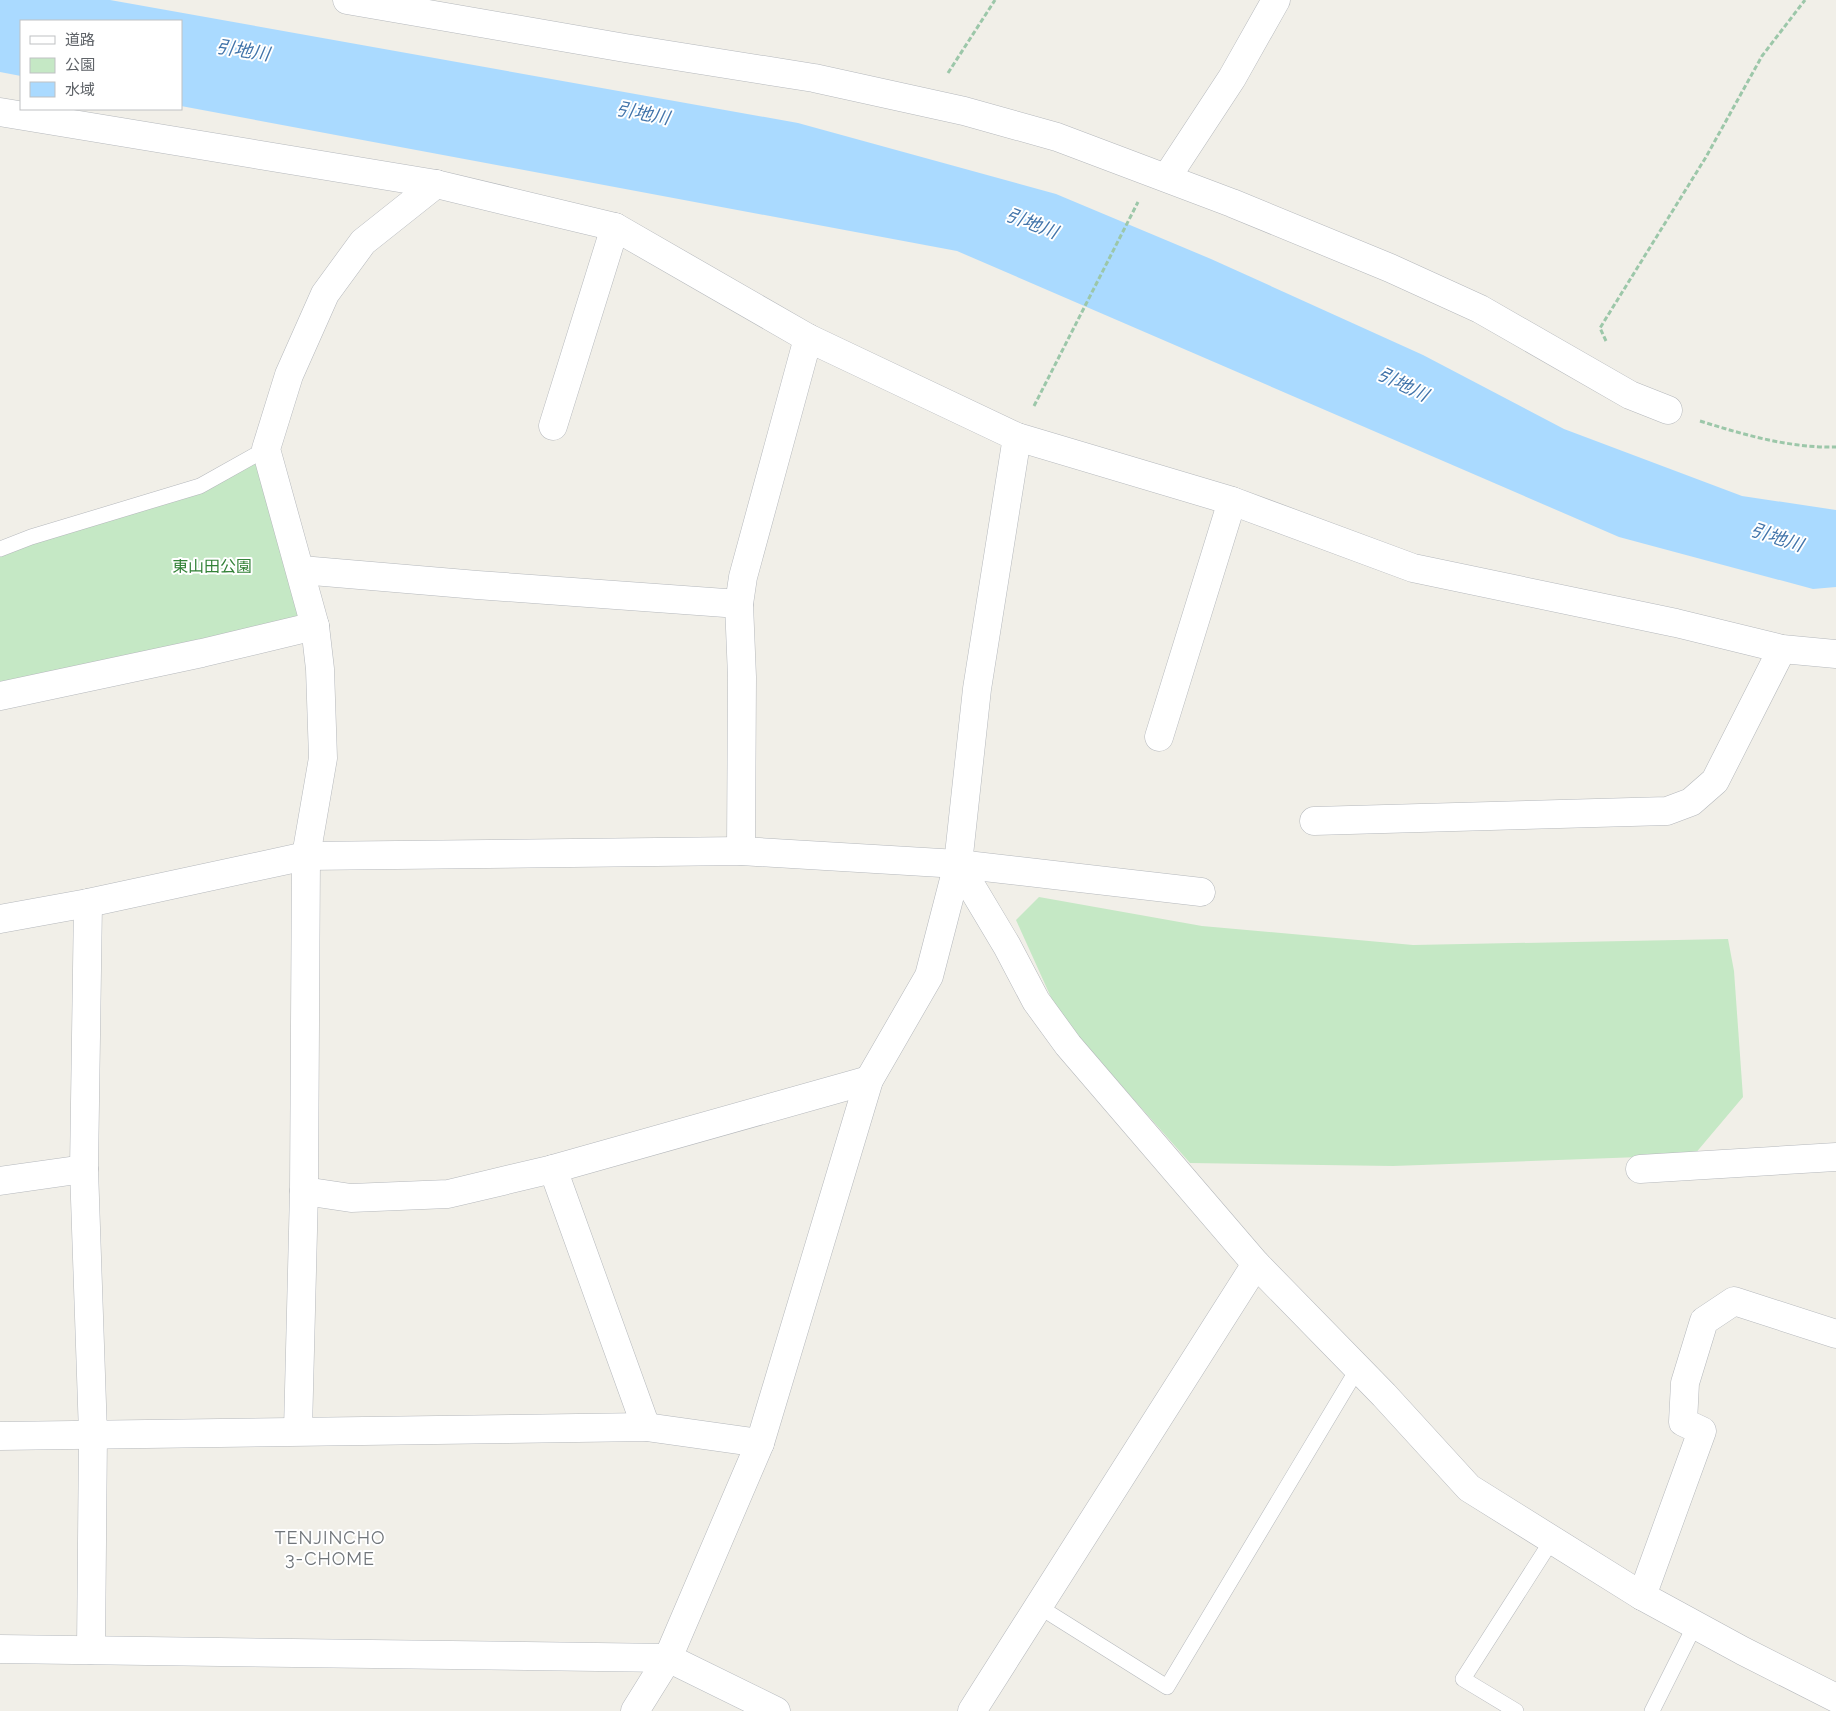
<svg xmlns="http://www.w3.org/2000/svg" width="1836" height="1711" font-family="Raleway,'Noto Sans JP',sans-serif">
	<style>
		.green { fill: #c5e8c5 }
		.water { fill: #aadaff }
		.lines { fill: none; stroke-linecap: round; stroke-linejoin: round }
		.lane-casing { stroke: #b5b8bc; stroke-width: 16 }
		.street-casing { stroke: #b5b8bc; stroke-width: 29 }
		.secondary-casing { stroke: #b6babf; stroke-width: 29 }
		.path { stroke: #9cc7a9; stroke-width: 3; stroke-dasharray: 5 2.5; stroke-linecap: butt }
		.lane { stroke: #fff; stroke-width: 15 }
		.street { stroke: #fff; stroke-width: 28 }
		.secondary { stroke: #fff; stroke-width: 28 }
		.labels { text-anchor: middle; dominant-baseline: central; stroke-width: 4; stroke-linejoin: round; paint-order: stroke }
		.park-label { font-size: 16px; fill: #348238; stroke: #fff }
		.water-label { font-size: 18px; font-style: italic; fill: #4174aa; stroke: #fff }
		.neighbourhood-label { font-size: 18px; letter-spacing: 1px; fill: #70757a; stroke: #fff }
	</style>
	<rect width="100%" height="100%" fill="#f1efe8"/>
	<g class="green">
		<polygon points="266,449 315,626 0,695 0,549 134,507"/>
		<polygon points="1039,897 1202,926 1413,945 1728,939 1734,971 1743,1097 1694,1155 1393,1166 1190,1163 1059,1015 1016,920"/>
	</g>
	<polygon class="water" points="0,0 110,0 798,123 1056,194 1211,259 1423,355 1564,429 1742,496 1836,510 1836,587 1813,589 1619,537 957,251 181,106 181,21 21,21 21,76 0,72"/>
	<g class="lines">
		<defs>
			<g id="lane">
				<polyline points="0,549 31,537 200,486 266,449"/>
				<polyline points="1038,1606 1167,1687 1358,1368"/>
				<polyline points="1516,1711 1463,1679 1552,1540"/>
				<polyline points="1652,1711 1696,1623"/>
			</g>
			<g id="street">
				<polyline points="347,0 625,48 814,78 964,111 1057,137 1232,203 1390,268 1480,309 1630,395 1668,410"/>
				<polyline points="0,112 436,184 615,227 808,338 1017,437 1232,501 1413,568 1676,623 1782,649 1836,654"/>
				<polyline points="1167,177 1232,78 1276,0"/>
				<polyline points="553,426 615,227"/>
				<polyline points="301,570 477,585 739,604"/>
				<polyline points="0,696 202,653 315,626"/>
				<polyline points="1159,737 1232,501"/>
				<polyline points="1314,821 1667,811 1691,802 1715,781 1782,649"/>
				<polyline points="741,851 742,677 739,604 743,577 808,338"/>
				<polyline points="958,864 1007,946 1036,1001 1068,1045 1256,1264 1384,1395 1469,1488 1642,1596 1743,1651 1836,1698"/>
				<polyline points="88,903 84,1169 93,1434 91,1650"/>
				<polyline points="0,919 88,903 306,856 741,851 958,864 1201,892"/>
				<polyline points="553,1169 646,1427"/>
				<polyline points="1640,1169 1836,1157"/>
				<polyline points="0,1181 84,1169"/>
				<polyline points="304,1191 351,1198 448,1194 553,1169 869,1080"/>
				<polyline points="298,1430 304,1191 306,856 323,758 320,669 315,626 266,449 289,375 325,294 363,242 436,184"/>
				<polyline points="0,1436 646,1427 760,1443"/>
				<polyline points="1642,1596 1702,1431 1683,1422 1685,1383 1704,1321 1734,1301 1836,1334"/>
				<polyline points="635,1711 668,1658 760,1443 869,1080 929,976 958,864 977,689 1017,437"/>
				<polyline points="972,1711 1256,1264"/>
			</g>
			<polyline id="secondary" points="0,1649 668,1658 776,1711"/>
		</defs>
		<use href="#lane" class="lane-casing"/>
		<use href="#street" class="street-casing"/>
		<use href="#secondary" class="secondary-casing"/>
		<g class="path">
			<polyline points="948,73 995,0"/>
			<polyline points="1606,341 1600,328 1706,157 1762,56 1805,0"/>
			<polyline points="1034,406 1138,202"/>
			<path d="M1700 421C1745 435 1789 448 1836 447"/>
		</g>
		<use href="#lane" class="lane"/>
		<use href="#street" class="street"/>
		<use href="#secondary" class="secondary"/>
	</g>
	<g class="labels">
		<g class="park-label">
			<text x="212" y="566">東山田公園</text>
		</g>
		<g class="water-label">
			<text transform="translate(243 50) rotate(9)">引地川</text>
			<text transform="translate(643 113) rotate(11)">引地川</text>
			<text transform="translate(1032 223) rotate(21)">引地川</text>
			<text transform="translate(1403 384) rotate(26)">引地川</text>
			<text transform="translate(1777 537) rotate(18)">引地川</text>
		</g>
		<g class="neighbourhood-label">
			<text x="330" y="1537">TENJINCHO<tspan x="330" dy="21">3-CHOME</tspan></text>
		</g>
	</g>
	<rect x="20" y="20" width="162" height="90" fill="#ffffff" stroke="#bfc1c3"/>
	<rect x="30" y="36" width="25" height="8" fill="#ffffff" stroke="#bfc1c3"/>
	<text x="65" y="45" font-size="15" fill="#5f6368">道路</text>
	<rect x="30" y="58" width="25" height="15" fill="#c5e8c5" stroke="#bfc1c3"/>
	<text x="65" y="70" font-size="15" fill="#5f6368">公園</text>
	<rect x="30" y="82" width="25" height="15" fill="#aadaff" stroke="#bfc1c3"/>
	<text x="65" y="95" font-size="15" fill="#5f6368">水域</text>
</svg>
